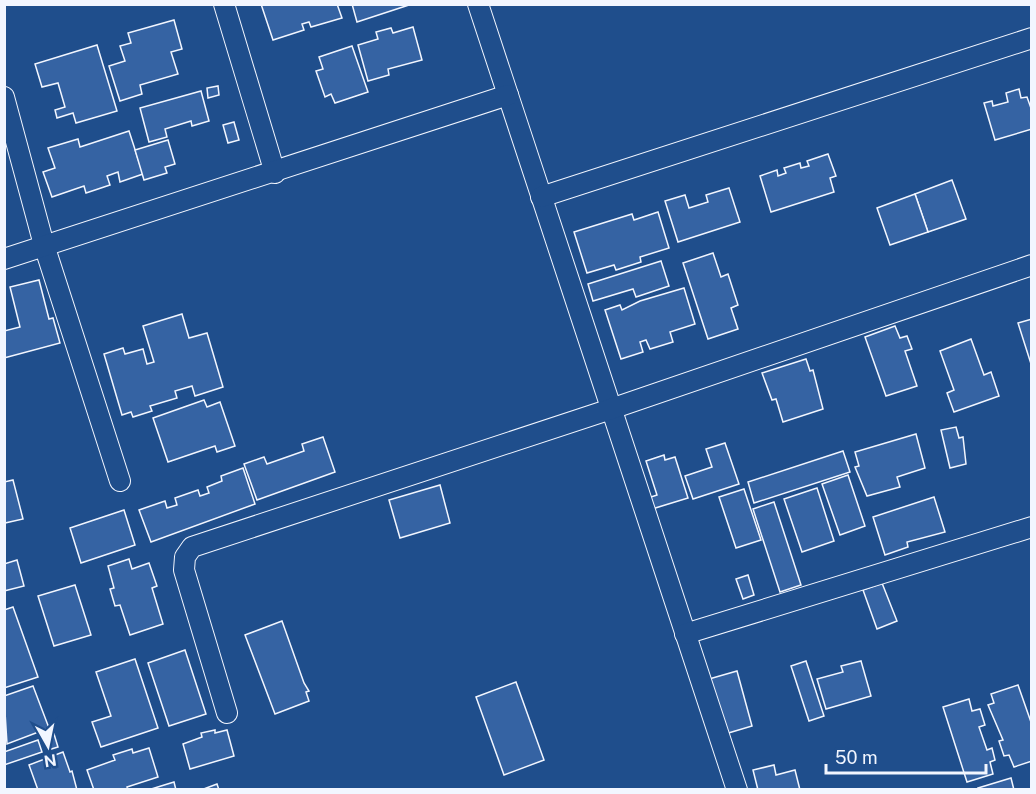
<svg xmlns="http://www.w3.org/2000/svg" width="1036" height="794" font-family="'Public Sans',sans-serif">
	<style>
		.building { fill: #3563a3; stroke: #f2f6ff; stroke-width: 1.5 }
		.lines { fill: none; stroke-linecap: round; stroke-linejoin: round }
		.minor-casing { stroke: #f2f6ff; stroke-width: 22 }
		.minor { stroke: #1f4e8c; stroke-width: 20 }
	</style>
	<rect width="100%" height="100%" fill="#1f4e8c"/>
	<g class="building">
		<polygon points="261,4 337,4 342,18 311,27 309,22 302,24 304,30 273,40"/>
		<polygon points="352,4 412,4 357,22"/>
		<polygon points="174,20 182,49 171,52 178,74 140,85 142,94 120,101 109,66 125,61 120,46 131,43 128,33"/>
		<polygon points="413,27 422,60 388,69 389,75 368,81 358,45 378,39 376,32 391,28 393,33"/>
		<polygon points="97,45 117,111 76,123 73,113 57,118 55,110 65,107 58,83 42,87 35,64"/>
		<polygon points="352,46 368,92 335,103 331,94 325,97 316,71 323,69 319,57"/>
		<polygon points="218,86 219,95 208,98 207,88"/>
		<polygon points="1019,89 1021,98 1027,97 1032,111 1032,129 995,140 984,103 992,101 993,106 1008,102 1006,93"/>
		<polygon points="201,91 209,121 192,126 191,121 165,129 167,137 149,142 140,108"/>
		<polygon points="234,122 239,140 228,143 223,125"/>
		<polygon points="129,131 143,174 120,182 118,172 107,176 110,185 86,193 84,186 52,197 43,172 55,168 48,148 78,139 80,147"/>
		<polygon points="168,140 175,164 165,167 167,173 144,180 135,150"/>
		<polygon points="828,154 836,176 830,178 834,192 771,212 760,176 777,170 778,176 786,173 784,168 800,163 801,168 809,166 807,161"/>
		<polygon points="952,180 966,219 928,232 915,194"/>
		<polygon points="729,188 740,222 678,242 665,201 685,195 689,208 708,202 706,195"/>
		<polygon points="915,194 928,232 890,245 877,208"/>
		<polygon points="658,212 669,248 640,257 641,262 616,270 614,265 587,273 574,232 632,214 634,220"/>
		<polygon points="713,253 721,277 728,274 738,305 731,308 738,329 708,339 683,263"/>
		<polygon points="661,261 669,286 636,297 633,289 593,301 588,284"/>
		<polygon points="39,280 49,319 53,318 60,343 4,358 4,331 20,327 10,287"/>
		<polygon points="684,288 695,324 670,332 673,342 650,349 646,340 640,342 643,352 621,359 605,310 620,305 622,310 640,301"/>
		<polygon points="182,314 189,338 207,333 223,387 195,396 192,386 175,391 177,398 150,406 152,411 133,417 131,412 122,415 104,354 123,348 125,354 143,349 147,364 154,362 143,326"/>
		<polygon points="1032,319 1032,367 1018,323"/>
		<polygon points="895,326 900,338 907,336 912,349 905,351 917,386 886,396 865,337"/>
		<polygon points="971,339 984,375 991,372 999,396 954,412 947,393 954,390 940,351"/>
		<polygon points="806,359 810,371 813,370 823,409 783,422 776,399 772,400 762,373"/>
		<polygon points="204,400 207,407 220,402 235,446 217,452 215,446 168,462 153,418"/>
		<polygon points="956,427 959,438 963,437 966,464 950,468 941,430"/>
		<polygon points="916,434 925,468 897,477 900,487 867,496 855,467 859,466 855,452"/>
		<polygon points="323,437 335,472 257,500 244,464 264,457 267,464 304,451 302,444"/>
		<polygon points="725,443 739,484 693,499 685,476 712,467 706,449"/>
		<polygon points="843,451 850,472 754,503 748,482"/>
		<polygon points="664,455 665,460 675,457 688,498 652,509 648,498 657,495 646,461"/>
		<polygon points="243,468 255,504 151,542 139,510 165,501 167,508 177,505 175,498 198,490 200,496 209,493 207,487 222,481 221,476"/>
		<polygon points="848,475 865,526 840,535 822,484"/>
		<polygon points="13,480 23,519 5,523 4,482"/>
		<polygon points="440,485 450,523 400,538 389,500"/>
		<polygon points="817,488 834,541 802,552 784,499"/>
		<polygon points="744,489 761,540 736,548 719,497"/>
		<polygon points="934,497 945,532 907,542 908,547 885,555 873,517"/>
		<polygon points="774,502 801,585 780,592 753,509"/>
		<polygon points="124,510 135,545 81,563 70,528"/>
		<polygon points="129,559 132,569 149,563 157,586 152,588 163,624 130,635 120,605 115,606 110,589 114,588 108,566"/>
		<polygon points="17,560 24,586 4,591 4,564"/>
		<polygon points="748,575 754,595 743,599 736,579"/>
		<polygon points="882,583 897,621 877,629 863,590"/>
		<polygon points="75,585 91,635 54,646 38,596"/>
		<polygon points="13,607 38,677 4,688 4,610"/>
		<polygon points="282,621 304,683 309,691 306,692 309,701 275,714 245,635"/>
		<polygon points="185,650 206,714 169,726 148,663"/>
		<polygon points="135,659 158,728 101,747 92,722 111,716 96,672"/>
		<polygon points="806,661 824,716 809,721 791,666"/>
		<polygon points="861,661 871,696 826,709 817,679 843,672 841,666"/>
		<polygon points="737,671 752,726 725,734 709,679"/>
		<polygon points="516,682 544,760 504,775 476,697"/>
		<polygon points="1018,685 1032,725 1032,761 1014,767 1009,755 1004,756 999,741 1003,740 988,705 994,703 991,694"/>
		<polygon points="33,686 49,728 7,744 4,696"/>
		<polygon points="969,699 972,711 980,709 985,725 979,727 987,750 992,748 995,760 990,762 993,774 967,782 943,707"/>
		<polygon points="215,730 215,733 227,730 234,756 190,769 183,744 202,737 201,733"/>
		<polygon points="54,734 58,747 48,750 44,737"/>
		<polygon points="38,740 42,752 4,765 4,752"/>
		<polygon points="149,748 158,777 127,787 128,790 94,790 87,770 115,760 113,755 132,749 133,753"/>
		<polygon points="63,752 70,772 72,771 77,790 38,790 29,765"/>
		<polygon points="774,765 776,775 795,770 800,790 758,790 753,770"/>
		<polygon points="1011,778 1014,790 979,790 978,788"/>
		<polygon points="174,782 176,790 148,790"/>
		<polygon points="217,784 219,790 201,790"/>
	</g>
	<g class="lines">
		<defs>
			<g id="minor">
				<polyline points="224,4 275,173"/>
				<polyline points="478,4 737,790"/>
				<polyline points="4,97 44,245 120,481"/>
				<polyline points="541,197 1032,38"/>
				<polyline points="4,259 508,95"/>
				<polyline points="685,634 1032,527"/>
				<polyline points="227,713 184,570 185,557 192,547 611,409 1032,265"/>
			</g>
		</defs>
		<use href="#minor" class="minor-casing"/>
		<use href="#minor" class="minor"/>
	</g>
	<rect width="1036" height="794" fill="none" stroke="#f2f6ff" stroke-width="12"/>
	<g transform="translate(48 746) rotate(171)" stroke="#1f4e8c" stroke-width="4.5" paint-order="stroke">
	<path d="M0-4.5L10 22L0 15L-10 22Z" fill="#f2f6ff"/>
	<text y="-9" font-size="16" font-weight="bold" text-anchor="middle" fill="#f2f6ff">N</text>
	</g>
	<path d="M826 764v9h160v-9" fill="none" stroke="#f2f6ff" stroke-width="3"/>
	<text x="835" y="764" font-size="18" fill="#f2f6ff" stroke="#1f4e8c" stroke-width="4.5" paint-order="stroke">50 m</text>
</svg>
